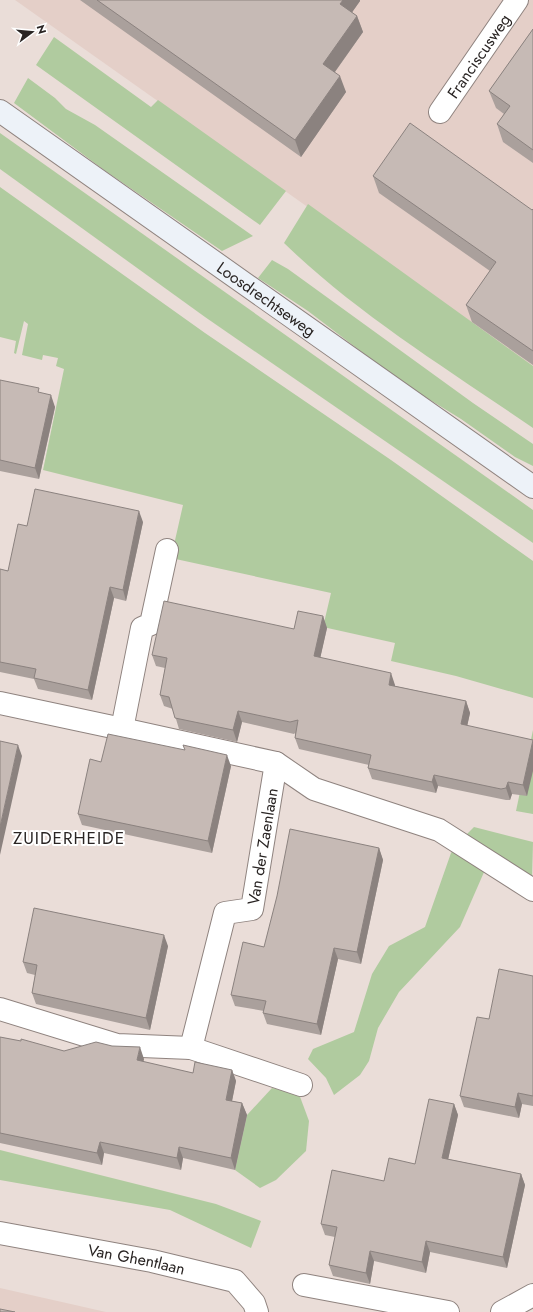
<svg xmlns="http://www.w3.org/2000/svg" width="533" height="1312" font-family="Jost,sans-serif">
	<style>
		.built { fill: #e4cfc8 }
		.green { fill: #b0cb9f }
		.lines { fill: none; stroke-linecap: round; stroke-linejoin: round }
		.street-casing { stroke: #8f837f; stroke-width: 24 }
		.secondary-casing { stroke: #8f837f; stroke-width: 24 }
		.street { stroke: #fff; stroke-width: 22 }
		.secondary { stroke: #edf2f8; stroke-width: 22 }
		.wall { fill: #aaa09c }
		.shaded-wall { fill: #8b827f }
		.building { fill: #c6bab5; stroke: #8b827f }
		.labels { text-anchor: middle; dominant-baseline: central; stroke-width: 4; stroke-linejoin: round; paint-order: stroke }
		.street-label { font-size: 16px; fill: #292423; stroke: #fff }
		.neighbourhood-label { font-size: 17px; letter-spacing: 1px; fill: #292423; stroke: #fff }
	</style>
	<rect width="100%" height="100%" fill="#eaddd8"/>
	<g class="built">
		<polygon points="15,0 533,0 533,366 326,220"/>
		<polygon points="0,1288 106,1312 0,1312"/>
	</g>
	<g class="green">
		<polygon points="54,37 151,107 158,100 286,191 260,225 36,65"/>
		<polygon points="28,78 55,98 66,109 95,125 253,236 222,251 104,170 14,103"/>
		<polygon points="0,133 533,510 533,543 205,317 0,169"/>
		<polygon points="0,187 205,333 391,460 533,561 533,698 456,676 391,661 395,643 323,627 331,593 171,558 183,505 43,470 64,369 56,366 58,358 43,355 42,360 22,355 28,324 24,321 16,354 14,353 16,341 0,337"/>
		<path d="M308 204 533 366V428C449 370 357 314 284 243Z"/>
		<polygon points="272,260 288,269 473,403 533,444 533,466 515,457 461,419 401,382 308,311 258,278"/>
		<polygon points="533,730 533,814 516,811"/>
		<polygon points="474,827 533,842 532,879 466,835"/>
		<polygon points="461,841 488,863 460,927 399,992 378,1028 369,1061 360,1075 334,1095 326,1078 308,1059 313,1049 354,1032 372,974 389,946 425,927 451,853"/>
		<polygon points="272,1088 299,1094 309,1121 306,1151 276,1180 260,1188 235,1170 247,1115"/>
		<polygon points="0,1150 216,1204 261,1221 251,1248 170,1210 0,1180"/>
	</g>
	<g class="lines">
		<defs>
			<g id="street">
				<path id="s1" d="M440 112 517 0"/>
				<polyline points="0,703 122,729 142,628 151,624 167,550"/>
				<polyline points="122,729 276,763 314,789 439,830 533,890"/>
				<polyline points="0,1009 117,1045 191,1048 301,1085"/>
				<path id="s2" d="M191 1048 225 913 252 909 276 763"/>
				<path id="s3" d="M0 1233 152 1261 235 1281 254 1303 257 1312"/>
				<polyline points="304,1285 448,1312"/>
				<polyline points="502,1312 533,1295"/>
			</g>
			<g id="secondary">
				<path id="s4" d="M0 111 533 487"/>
			</g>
		</defs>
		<use href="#street" class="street-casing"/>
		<use href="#secondary" class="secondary-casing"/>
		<use href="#street" class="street"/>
		<use href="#secondary" class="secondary"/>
	</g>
	<g class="wall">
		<polygon points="80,0 360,0 360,1 352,12 357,16 363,32 335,72 346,92 301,157"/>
		<polygon points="533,29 533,163 503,142 497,124 504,114 496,108 489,91"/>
		<polygon points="373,176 532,210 533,209 533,365 472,322 466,305 490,271 379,193"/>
		<polygon points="0,380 41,393 55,407 39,479 0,471"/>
		<polygon points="143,522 126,601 114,598 92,700 38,689 34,679 0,672 0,569 8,571 27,526"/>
		<polygon points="323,616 327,628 320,658 395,685 395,686 466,701 470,713 467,726 533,740 527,796 512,794 510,800 506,800 438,786 436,793 372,779 368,768 369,765 299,749 295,738 295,733 294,734 242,722 237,742 179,729 173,709 164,706 160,695 165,668 156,666 152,655 294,629"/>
		<polygon points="101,762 231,766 212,853 82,825 78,814"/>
		<polygon points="379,848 383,860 361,964 338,959 321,1035 267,1024 263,1013 264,1011 235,1006 231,995 264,947"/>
		<polygon points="168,946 150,1030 36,1004 32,993 35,975 27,973 23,962"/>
		<polygon points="533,976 533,1106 522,1104 519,1118 464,1107 460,1096 489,1019"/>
		<polygon points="0,1037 64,1051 144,1059 143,1062 193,1073 232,1070 236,1081 232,1101 242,1103 247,1115 235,1170 183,1158 181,1170 104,1153 102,1165 0,1143"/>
		<polygon points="454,1104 458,1115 448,1159 521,1174 525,1185 507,1268 430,1252 426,1273 374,1261 370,1284 333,1276 329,1265 335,1237 325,1235 321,1224 384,1181 415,1164"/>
	</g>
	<g class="shaded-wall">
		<polygon points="343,0 360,0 360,1 346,21 340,4"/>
		<polygon points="357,16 363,32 329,80 323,64"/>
		<polygon points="340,76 346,92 301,157 295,140"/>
		<polygon points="51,395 55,407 39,479 35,468"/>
		<polygon points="139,511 143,522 126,601 123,590"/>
		<polygon points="110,587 114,598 92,700 88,690"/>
		<polygon points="323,616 327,628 318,668 314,656"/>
		<polygon points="391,673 395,685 393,696 389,685"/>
		<polygon points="466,701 470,713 465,736 461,724"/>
		<polygon points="238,711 242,722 237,742 233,730"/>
		<polygon points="533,740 533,771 527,796 523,785"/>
		<polygon points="18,745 22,756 0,855 0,827"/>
		<polygon points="227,755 231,766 212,853 208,841"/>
		<polygon points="434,775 438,786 436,793 432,782"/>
		<polygon points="508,782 512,794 510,800 506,788"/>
		<polygon points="379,848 383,860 361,964 357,952"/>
		<polygon points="164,935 168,946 150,1030 146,1018"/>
		<polygon points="334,948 338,959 321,1035 317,1024"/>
		<polygon points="140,1047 144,1059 141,1071 137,1060"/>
		<polygon points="232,1070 236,1081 230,1111 226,1100"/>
		<polygon points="518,1093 522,1104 519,1118 515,1107"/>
		<polygon points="242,1103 247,1115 235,1170 231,1158"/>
		<polygon points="454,1104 458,1115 446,1169 442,1158"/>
		<polygon points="100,1142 104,1153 102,1165 97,1153"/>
		<polygon points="179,1147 183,1158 181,1170 177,1158"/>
		<polygon points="521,1174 525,1185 507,1268 503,1257"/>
		<polygon points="426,1241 430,1252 426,1273 422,1262"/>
		<polygon points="370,1251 374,1261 370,1284 366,1273"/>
	</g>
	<g class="building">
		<polygon points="97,0 343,0 340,4 357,16 323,64 340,76 295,140"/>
		<polygon points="533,29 533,150 497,124 510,106 489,91"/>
		<polygon points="410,123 532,210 533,209 533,351 466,305 496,262 373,176"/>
		<polygon points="0,380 39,388 38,392 51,395 35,468 0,460"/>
		<polygon points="35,489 139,511 123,590 110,587 88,690 34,678 36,669 0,662 0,569 8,571 18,524 27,526"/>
		<polygon points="164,601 294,629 298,611 323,616 314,656 391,673 389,685 466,701 461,724 533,740 523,785 508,782 506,788 501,789 434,775 432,782 368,768 371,755 295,738 298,720 290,722 238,711 233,730 175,718 169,697 160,695 167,658 152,655"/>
		<polygon points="108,734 185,750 183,745 227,755 208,841 78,814 90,759 101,762"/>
		<polygon points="0,741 18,745 0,827"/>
		<polygon points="290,829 379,848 357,952 334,948 317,1024 263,1013 266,1001 231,995 243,942 264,947 277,896"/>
		<polygon points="34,908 164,935 146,1018 32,993 37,965 23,962"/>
		<polygon points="499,969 533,976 533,1096 518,1093 515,1107 460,1096 477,1017 489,1019"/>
		<polygon points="0,1037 21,1041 21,1039 64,1051 96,1042 112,1046 140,1047 137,1060 193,1073 195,1062 232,1070 226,1100 242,1103 231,1158 179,1147 177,1158 100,1142 97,1153 0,1133"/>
		<polygon points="429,1099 454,1104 442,1158 521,1174 503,1257 426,1241 422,1262 370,1251 366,1273 329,1265 337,1227 321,1224 332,1170 384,1181 389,1158 415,1164"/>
		<polygon points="0,1309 15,1312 0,1312"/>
	</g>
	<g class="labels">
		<g class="street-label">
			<text stroke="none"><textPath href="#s1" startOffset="68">Franciscusweg</textPath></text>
			<text stroke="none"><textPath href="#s4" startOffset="326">Loosdrechtseweg</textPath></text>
			<text stroke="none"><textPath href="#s2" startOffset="230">Van der Zaenlaan</textPath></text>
			<text stroke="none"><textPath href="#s3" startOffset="139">Van Ghentlaan</textPath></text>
		</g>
		<g class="neighbourhood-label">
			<text x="69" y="838">ZUIDERHEIDE</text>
		</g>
	</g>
	<g transform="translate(32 32) rotate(74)" stroke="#ffffff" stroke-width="3" paint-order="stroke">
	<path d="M0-3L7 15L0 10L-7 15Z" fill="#292423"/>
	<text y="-6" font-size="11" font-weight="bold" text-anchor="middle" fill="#292423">N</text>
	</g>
</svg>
